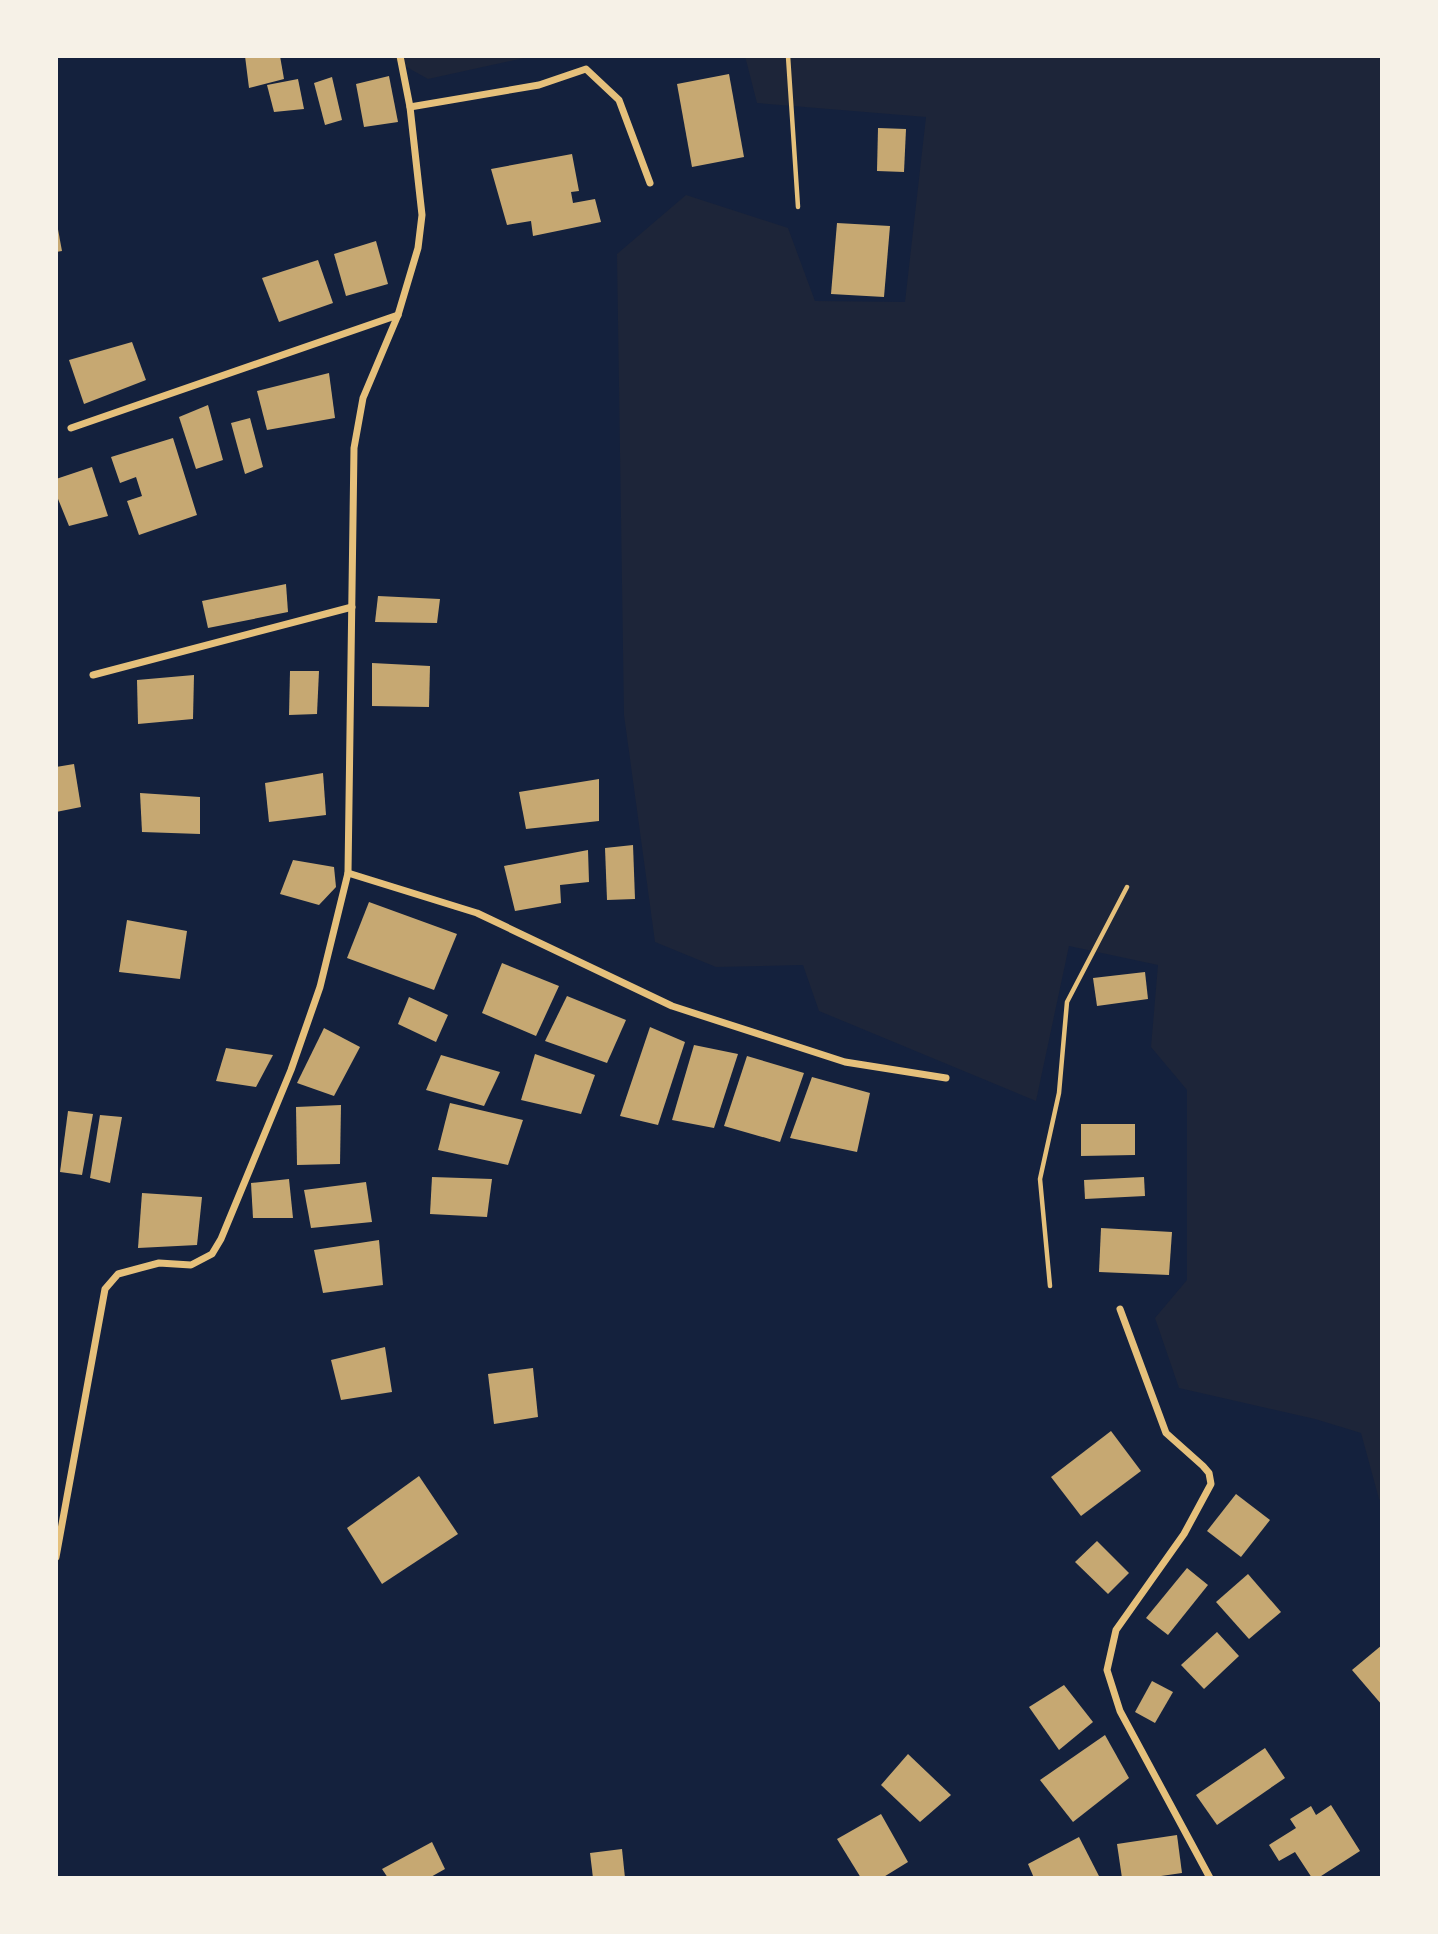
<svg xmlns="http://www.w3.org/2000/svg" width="1438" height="1934" font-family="Helvetica,sans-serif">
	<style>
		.green { fill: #1d2539 }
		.building { fill: #c6a872 }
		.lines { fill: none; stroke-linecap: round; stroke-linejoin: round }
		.path { stroke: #e5c07b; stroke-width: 4.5 }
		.minor { stroke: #e5c07b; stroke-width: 7 }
	</style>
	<rect width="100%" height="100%" fill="#14213d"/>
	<g class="green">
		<polygon points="387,56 533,56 428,79"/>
		<polygon points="745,56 1382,56 1382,1502 1379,1499 1361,1433 1315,1419 1179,1388 1155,1318 1187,1280 1187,1090 1151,1047 1158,965 1069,946 1036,1101 819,1011 803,965 716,967 655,942 624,715 617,254 686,195 788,228 815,301 905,302 926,117 757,103"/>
	</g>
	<g class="building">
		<polygon points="245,56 280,56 284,79 249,88"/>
		<polygon points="729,74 744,157 692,167 677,84"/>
		<polygon points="389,76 398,122 364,127 356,84"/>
		<polygon points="332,77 342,120 325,125 314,83"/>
		<polygon points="298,79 304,109 274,112 267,85"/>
		<polygon points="878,128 906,129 904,172 877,171"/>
		<polygon points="572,154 579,191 571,192 573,203 595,199 601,222 533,236 531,221 507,225 491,169"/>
		<polygon points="837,223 890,226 884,297 831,294"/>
		<polygon points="56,224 57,224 62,251 56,252"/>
		<polygon points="376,241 388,284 346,296 334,254"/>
		<polygon points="318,260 333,303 279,322 262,278"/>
		<polygon points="132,342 146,380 84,404 69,360"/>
		<polygon points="329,373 335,418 267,430 257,391"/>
		<polygon points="208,405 223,460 196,469 179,417"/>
		<polygon points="250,418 263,467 245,474 231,423"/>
		<polygon points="173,438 197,515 139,535 127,501 142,496 136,477 120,483 111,457"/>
		<polygon points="92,467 108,516 69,526 56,494 56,479"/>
		<polygon points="286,584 288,612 208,628 202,601"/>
		<polygon points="378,596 440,599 437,623 375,622"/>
		<polygon points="372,663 430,666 429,707 372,706"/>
		<polygon points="290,671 319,671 317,714 289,715"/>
		<polygon points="194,675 193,719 138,724 137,680"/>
		<polygon points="74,764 81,807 56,812 56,767"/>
		<polygon points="323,773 326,815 269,822 265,783"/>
		<polygon points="599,779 599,821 526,829 519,792"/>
		<polygon points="140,793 200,797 200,834 142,832"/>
		<polygon points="633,845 635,899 607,900 605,848"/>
		<polygon points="588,850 589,882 560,885 561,903 515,911 504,866"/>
		<polygon points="293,860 334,867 336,887 319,905 280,894"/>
		<polygon points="369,902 457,934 434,990 347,958"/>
		<polygon points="127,920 187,931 180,979 119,972"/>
		<polygon points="502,963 559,986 536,1036 482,1013"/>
		<polygon points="1145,972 1148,999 1097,1006 1093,978"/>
		<polygon points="567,996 626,1020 607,1063 545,1041"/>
		<polygon points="409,997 448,1015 436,1042 398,1024"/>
		<polygon points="650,1027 685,1042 658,1125 620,1116"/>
		<polygon points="324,1028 360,1047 334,1096 297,1083"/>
		<polygon points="694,1045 738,1054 714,1128 672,1120"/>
		<polygon points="226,1048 273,1055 256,1087 216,1081"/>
		<polygon points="535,1054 595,1075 581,1114 521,1100"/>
		<polygon points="441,1055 500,1072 484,1106 426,1090"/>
		<polygon points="747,1056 804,1073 780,1142 724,1126"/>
		<polygon points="812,1077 870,1093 857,1152 790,1138"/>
		<polygon points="450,1103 523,1120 508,1165 438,1150"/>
		<polygon points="341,1105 340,1164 297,1165 296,1107"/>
		<polygon points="68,1111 93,1114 82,1175 60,1172"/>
		<polygon points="100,1115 122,1117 110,1183 90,1178"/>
		<polygon points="1081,1124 1135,1124 1135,1155 1081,1156"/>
		<polygon points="432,1177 492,1179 487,1217 430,1214"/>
		<polygon points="1144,1177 1145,1196 1085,1199 1084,1180"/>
		<polygon points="289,1179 293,1218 253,1218 251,1183"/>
		<polygon points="366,1182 372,1222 311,1228 304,1190"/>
		<polygon points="142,1193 202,1197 197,1245 138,1248"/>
		<polygon points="1101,1228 1172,1232 1169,1275 1099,1272"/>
		<polygon points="379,1240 383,1285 323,1293 314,1250"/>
		<polygon points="385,1347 392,1392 341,1400 331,1360"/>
		<polygon points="533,1368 538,1417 494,1424 488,1374"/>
		<polygon points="1111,1431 1141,1471 1081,1516 1051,1477"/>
		<polygon points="419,1476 458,1534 382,1584 347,1528"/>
		<polygon points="1236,1494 1270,1520 1241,1557 1207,1531"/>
		<polygon points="1097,1541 1129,1573 1108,1594 1075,1562"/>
		<polygon points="1187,1568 1208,1585 1168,1635 1146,1618"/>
		<polygon points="1248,1574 1281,1612 1249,1639 1216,1602"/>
		<polygon points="1217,1632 1239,1656 1204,1689 1181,1665"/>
		<polygon points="1382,1645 1382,1705 1352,1670"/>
		<polygon points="1152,1681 1173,1692 1155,1723 1135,1712"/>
		<polygon points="1064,1685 1093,1722 1059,1750 1029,1707"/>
		<polygon points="1105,1735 1129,1778 1073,1822 1040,1780"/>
		<polygon points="1265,1748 1285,1778 1217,1825 1196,1795"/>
		<polygon points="908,1754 951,1795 920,1822 881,1785"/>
		<polygon points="1331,1805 1360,1851 1318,1878 1312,1878 1295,1852 1279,1861 1269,1845 1296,1828 1290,1819 1311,1806 1316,1815"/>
		<polygon points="881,1814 908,1862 882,1878 861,1878 837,1839"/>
		<polygon points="1177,1835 1182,1873 1147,1878 1122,1878 1117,1844"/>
		<polygon points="1079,1837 1100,1878 1034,1878 1028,1864"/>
		<polygon points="432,1842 445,1869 429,1878 388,1878 382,1869"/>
		<polygon points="622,1849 625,1878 593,1878 590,1853"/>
	</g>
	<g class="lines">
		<g class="path">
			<polyline points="788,56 798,207"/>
			<polyline points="1050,1286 1040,1179 1059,1093 1067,1002 1127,887"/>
		</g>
		<g class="minor">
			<polyline points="410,107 539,85 586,69 619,100 650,183"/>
			<polyline points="71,428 398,315"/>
			<polyline points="93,675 352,607"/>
			<polyline points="348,873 477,913 672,1006 845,1062 946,1078"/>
			<polyline points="1120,1309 1166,1433 1203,1466 1209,1473 1211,1484 1184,1534 1116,1630 1107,1670 1120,1711 1210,1878"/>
			<polyline points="56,1557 105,1289 118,1274 159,1263 191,1265 212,1254 221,1239 291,1070 320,987 348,873 354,448 363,398 398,315 418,248 422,215 410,107 400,56"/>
		</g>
	</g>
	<rect width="1438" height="1934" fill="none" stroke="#f6f1e7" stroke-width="116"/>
</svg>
